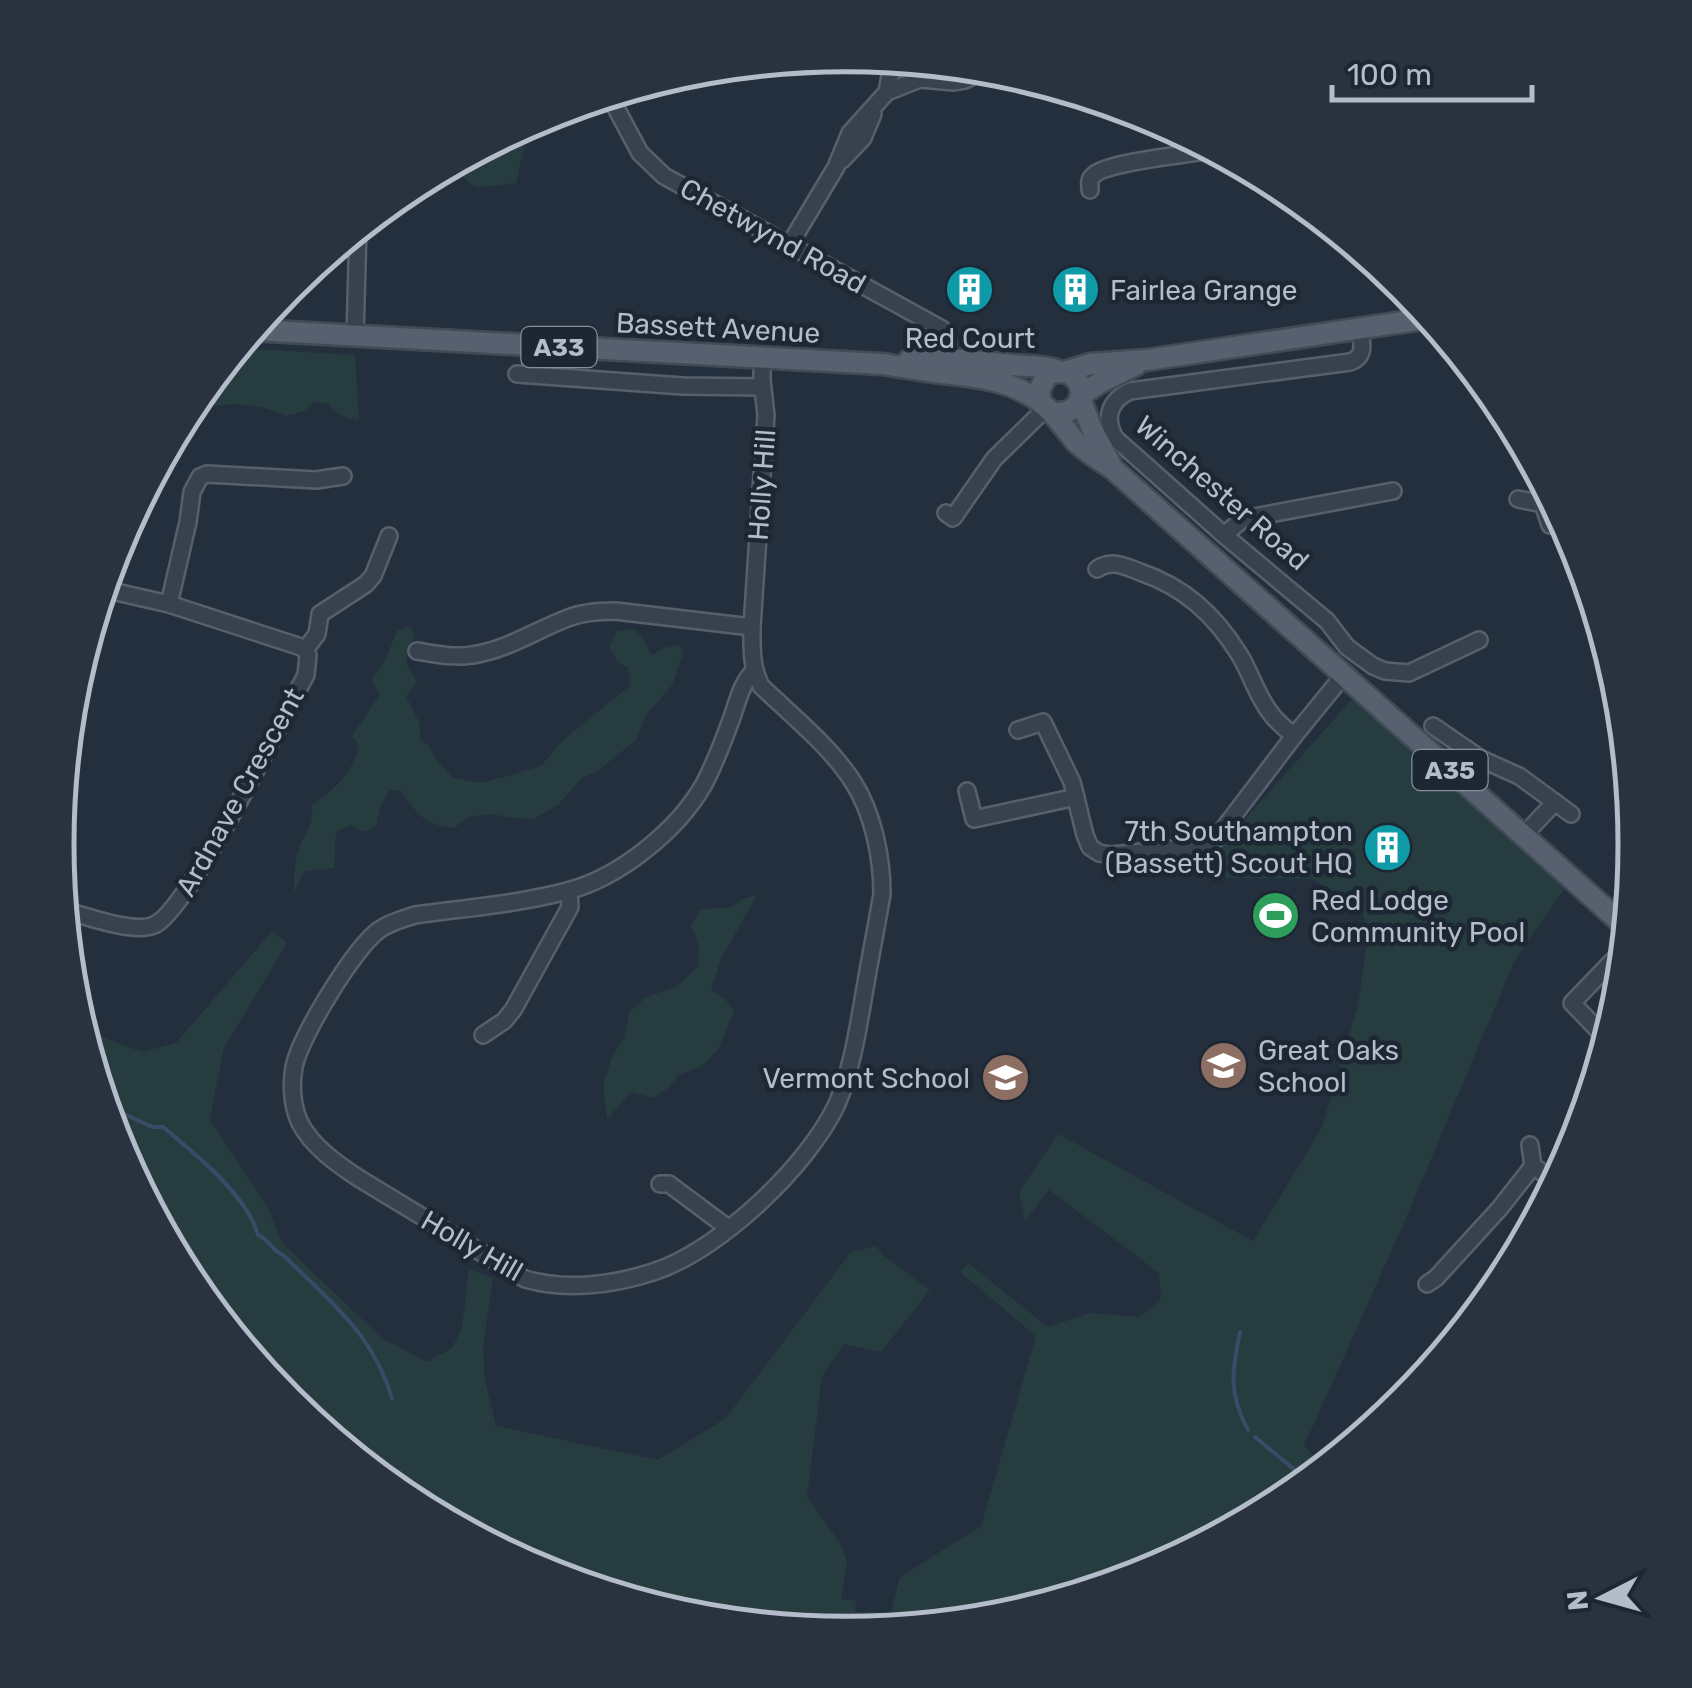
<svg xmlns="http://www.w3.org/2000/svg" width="1692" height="1688" font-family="Rubik,sans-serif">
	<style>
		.green { fill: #263c3f }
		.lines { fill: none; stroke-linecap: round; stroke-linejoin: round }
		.stream { stroke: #394c67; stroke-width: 4 }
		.minor-casing { stroke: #565f6c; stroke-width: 20 }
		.major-casing { stroke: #414a57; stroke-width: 25 }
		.minor { stroke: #38414e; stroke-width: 15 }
		.major { stroke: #56606e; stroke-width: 20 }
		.labels { text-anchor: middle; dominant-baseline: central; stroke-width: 9; stroke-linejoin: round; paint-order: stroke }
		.shield { fill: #1d2633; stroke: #878f9c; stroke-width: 2.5 }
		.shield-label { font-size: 25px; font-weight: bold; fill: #b4bcc9 }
		.street-label { font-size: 28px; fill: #b4bcc9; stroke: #1d2633 }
		.poi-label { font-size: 28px; fill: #b4bcc9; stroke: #1d2633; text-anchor: start }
		.rim { fill: none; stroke: #b4bcc9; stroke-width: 5 }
	</style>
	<rect width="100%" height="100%" fill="#242f3e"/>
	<g class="green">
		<polygon points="524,126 527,135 516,183 476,188 458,173 441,170"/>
		<path d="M237 348 355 355 359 420C344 418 338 415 328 404L315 402 305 411 286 416C262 404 231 402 205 407L200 397 197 398Z"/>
		<path d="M410 626 415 637C403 661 403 660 417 682L406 696 420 724V738L429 746 438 762 454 778 481 783 514 774 541 766 563 740 631 685 628 667 618 662 609 648 617 631 634 629 643 638 651 655 664 648 680 645 683 654 672 685 647 714 636 740 600 769 580 780 558 805 532 820 489 814 468 817 454 828C424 825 418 815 401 791L390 790 381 805 376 826 365 832 350 825 336 832 334 868 304 871 294 893C294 879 294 864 298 851 305 831 314 828 312 805 336 788 352 774 359 745L352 736 380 694 371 680 385 661 397 631Z"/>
		<polygon points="1354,697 1565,888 1515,960 1407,1216 1304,1446 1325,1467 1284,1500 1147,1573 999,1618 845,1633 691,1618 544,1573 407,1500 288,1401 190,1282 117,1145 82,1029 142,1052 176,1043 272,931 287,943 223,1050 210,1120 268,1208 283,1244 382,1338 427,1362 452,1348 462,1328 469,1269 493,1278 483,1347 485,1380 496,1426 658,1460 726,1418 851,1252 876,1246 883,1255 930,1290 881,1352 844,1344 822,1376 807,1497 841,1545 847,1562 841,1599 856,1601 855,1612 891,1612 900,1577 981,1526 1036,1336 960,1272 968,1263 1048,1327 1090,1313 1140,1317 1161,1299 1159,1273 1049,1190 1025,1221 1019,1192 1058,1134 1253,1241 1322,1127 1358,1005 1368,934 1361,907 1312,879 1226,878 1218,849"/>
		<polygon points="757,895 721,959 711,990 725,999 734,1012 718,1049 701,1067 679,1075 669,1087 653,1098 631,1092 607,1119 603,1086 611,1059 624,1038 629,1013 646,997 676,987 698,966 699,947 691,925 701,909 729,908 743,899"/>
	</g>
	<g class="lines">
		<g class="stream">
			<path d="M105 1105 152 1127H163C194 1153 247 1195 258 1235 269 1239 271 1250 283 1255 329 1300 374 1335 392 1399"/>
			<path d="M1240 1332C1232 1372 1228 1393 1248 1430"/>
			<polyline points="1255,1437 1308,1481"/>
		</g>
		<defs>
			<g id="minor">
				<polyline points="887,92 893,60"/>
				<polyline points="609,95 640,153 664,176 942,329 948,341 948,358"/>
				<polyline points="842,160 863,138 873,114"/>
				<path d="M1090 190C1090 183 1088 180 1094 175 1107 162 1191 154 1213 150"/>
				<polyline points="790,244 836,167 850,133 887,92 920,79 954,82 965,80 988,69"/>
				<path d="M1360 330C1362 342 1366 357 1350 362L1130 391C1109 401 1104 418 1115 438L1224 535 1327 621 1347 647 1373 666 1385 671 1409 673 1479 640"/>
				<polyline points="355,337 358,229"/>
				<polyline points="517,374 683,386 762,387"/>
				<polyline points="1518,499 1543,504 1550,525"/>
				<polyline points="946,513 953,518 994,459 1046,408"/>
				<polyline points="1224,535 1243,519 1393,491"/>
				<path d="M1097 569C1112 559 1124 566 1140 572 1184 587 1214 614 1239 654 1251 673 1257 697 1272 715 1278 723 1286 729 1294 736"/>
				<polyline points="169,604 188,522 192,492 200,477 207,474 316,480 343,476"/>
				<polyline points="305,650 317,634 320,614 366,584 373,576 389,536"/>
				<path d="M417 651C436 654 454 658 472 655 507 650 536 630 568 618 583 612 600 611 615 611L752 627"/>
				<path d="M754 671C741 683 737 704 731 720 723 742 715 763 704 784 678 830 619 878 567 891 518 904 465 908 415 915 403 919 390 922 379 930 354 948 300 1037 294 1067 291 1085 292 1104 299 1121 311 1146 337 1164 360 1179L525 1279C566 1291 613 1285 653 1272 719 1251 808 1166 837 1104 851 1071 857 1035 863 1000 869 964 876 929 882 894 882 857 873 813 853 782 831 747 791 715 761 686 751 666 752 649 752 627L766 415 762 380V359"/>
				<polyline points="1433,726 1481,759 1519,776 1571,814"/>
				<polyline points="1018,730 1043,722 1072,782 1085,835 1090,847 1099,853 1111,855 1204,846 1215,840 1294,736 1343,676"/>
				<polyline points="967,791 974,819 1076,797"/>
				<polyline points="1524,835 1555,802"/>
				<path d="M64 910C85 916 135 934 154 925 188 911 283 717 306 675L308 655 305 650 301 647 169 604 103 589"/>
				<polyline points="1597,1029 1572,1003 1625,948"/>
				<polyline points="483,1035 504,1021 513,1010 570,907 569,891"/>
				<polyline points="1530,1145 1533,1166 1556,1182"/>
				<polyline points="660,1184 669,1184 728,1228"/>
				<polyline points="1427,1284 1436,1278 1500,1208 1533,1166"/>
			</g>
			<g id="major">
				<path d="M252 330 882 364C897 366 913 369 928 371 967 377 1005 376 1039 401 1055 413 1062 426 1075 441 1086 452 1099 460 1112 468L1627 928"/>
				<path d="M909 360C944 356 977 362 1012 365 1028 367 1043 365 1059 371"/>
				<polyline points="1064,372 1090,364 1147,360 1430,318"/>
				<polyline points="1081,395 1101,382 1136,365"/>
				<polyline points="1080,398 1092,429 1111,465"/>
				<path d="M1041 403 1039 391 1047 375C1085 359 1096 415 1054 413"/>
			</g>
		</defs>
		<use href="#minor" class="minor-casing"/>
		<use href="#major" class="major-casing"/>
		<use href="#minor" class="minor"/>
		<use href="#major" class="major"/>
	</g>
	<defs>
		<symbol id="building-disc" viewBox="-11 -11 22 22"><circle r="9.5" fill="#0f9aa8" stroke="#1d2633"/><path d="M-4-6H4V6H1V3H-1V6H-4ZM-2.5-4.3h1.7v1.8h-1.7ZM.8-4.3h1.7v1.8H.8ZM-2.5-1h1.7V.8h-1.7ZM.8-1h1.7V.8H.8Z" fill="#fff"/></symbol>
		<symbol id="stadium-disc" viewBox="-11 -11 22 22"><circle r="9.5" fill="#2e9e5b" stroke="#1d2633"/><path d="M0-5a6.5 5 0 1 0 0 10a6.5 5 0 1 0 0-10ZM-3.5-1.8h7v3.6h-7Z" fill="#fff"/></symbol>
		<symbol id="school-disc" viewBox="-11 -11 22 22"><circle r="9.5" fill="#8d6e63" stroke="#1d2633"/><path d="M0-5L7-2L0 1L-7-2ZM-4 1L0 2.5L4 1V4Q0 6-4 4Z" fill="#fff"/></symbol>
	</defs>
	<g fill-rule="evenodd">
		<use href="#building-disc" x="942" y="262" width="55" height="55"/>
		<use href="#building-disc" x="1048" y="262" width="55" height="55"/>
		<use href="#building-disc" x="1360" y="820" width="55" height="55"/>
		<use href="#stadium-disc" x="1248" y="888" width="55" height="55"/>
		<use href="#school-disc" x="1196" y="1038" width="55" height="55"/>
		<use href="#school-disc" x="978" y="1050" width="55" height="55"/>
	</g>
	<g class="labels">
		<g class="shield">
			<rect x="521.5" y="327" width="75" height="40" rx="8"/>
			<rect x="1412.5" y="750" width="75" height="40" rx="8"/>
		</g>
		<g class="shield-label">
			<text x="559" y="347">A33</text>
			<text x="1450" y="770">A35</text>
		</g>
		<g class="street-label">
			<text transform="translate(773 236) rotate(29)">Chetwynd Road</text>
			<text transform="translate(718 328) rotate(3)">Bassett Avenue</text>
			<text transform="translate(762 485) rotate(-86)">Holly Hill</text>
			<text transform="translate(1222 493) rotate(41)">Winchester Road</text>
			<text transform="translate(240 792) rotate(-61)">Ardnave Crescent</text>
			<text transform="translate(472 1246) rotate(30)">Holly Hill</text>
		</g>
		<g class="poi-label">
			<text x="1110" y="290">Fairlea Grange</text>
			<text x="970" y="338" text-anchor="middle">Red Court</text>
			<text x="1353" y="831" text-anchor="end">7th Southampton<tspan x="1353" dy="32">(Bassett) Scout HQ</tspan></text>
			<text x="1311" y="900">Red Lodge<tspan x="1311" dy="32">Community Pool</tspan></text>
			<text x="1258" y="1050">Great Oaks<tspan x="1258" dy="32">School</tspan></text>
			<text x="970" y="1078" text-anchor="end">Vermont School</text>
		</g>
	</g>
	<path d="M0 0H1692V1688H0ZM74 844a772 772 0 1 1 1544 0a772 772 0 1 1-1544 0Z" fill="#29323f" fill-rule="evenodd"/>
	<path class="rim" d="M74 844a772 772 0 1 1 1544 0a772 772 0 1 1-1544 0Z"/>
	<g transform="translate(1602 1598) rotate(264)" stroke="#1d2633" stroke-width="8" paint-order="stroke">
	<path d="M0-8L18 38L0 25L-18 38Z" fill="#b4bcc9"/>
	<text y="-15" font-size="28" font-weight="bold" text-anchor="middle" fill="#b4bcc9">N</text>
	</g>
	<path d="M1332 85v15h200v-15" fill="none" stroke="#b4bcc9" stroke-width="5"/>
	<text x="1347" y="85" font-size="30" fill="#b4bcc9" stroke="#1d2633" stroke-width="8" paint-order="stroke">100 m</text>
</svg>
